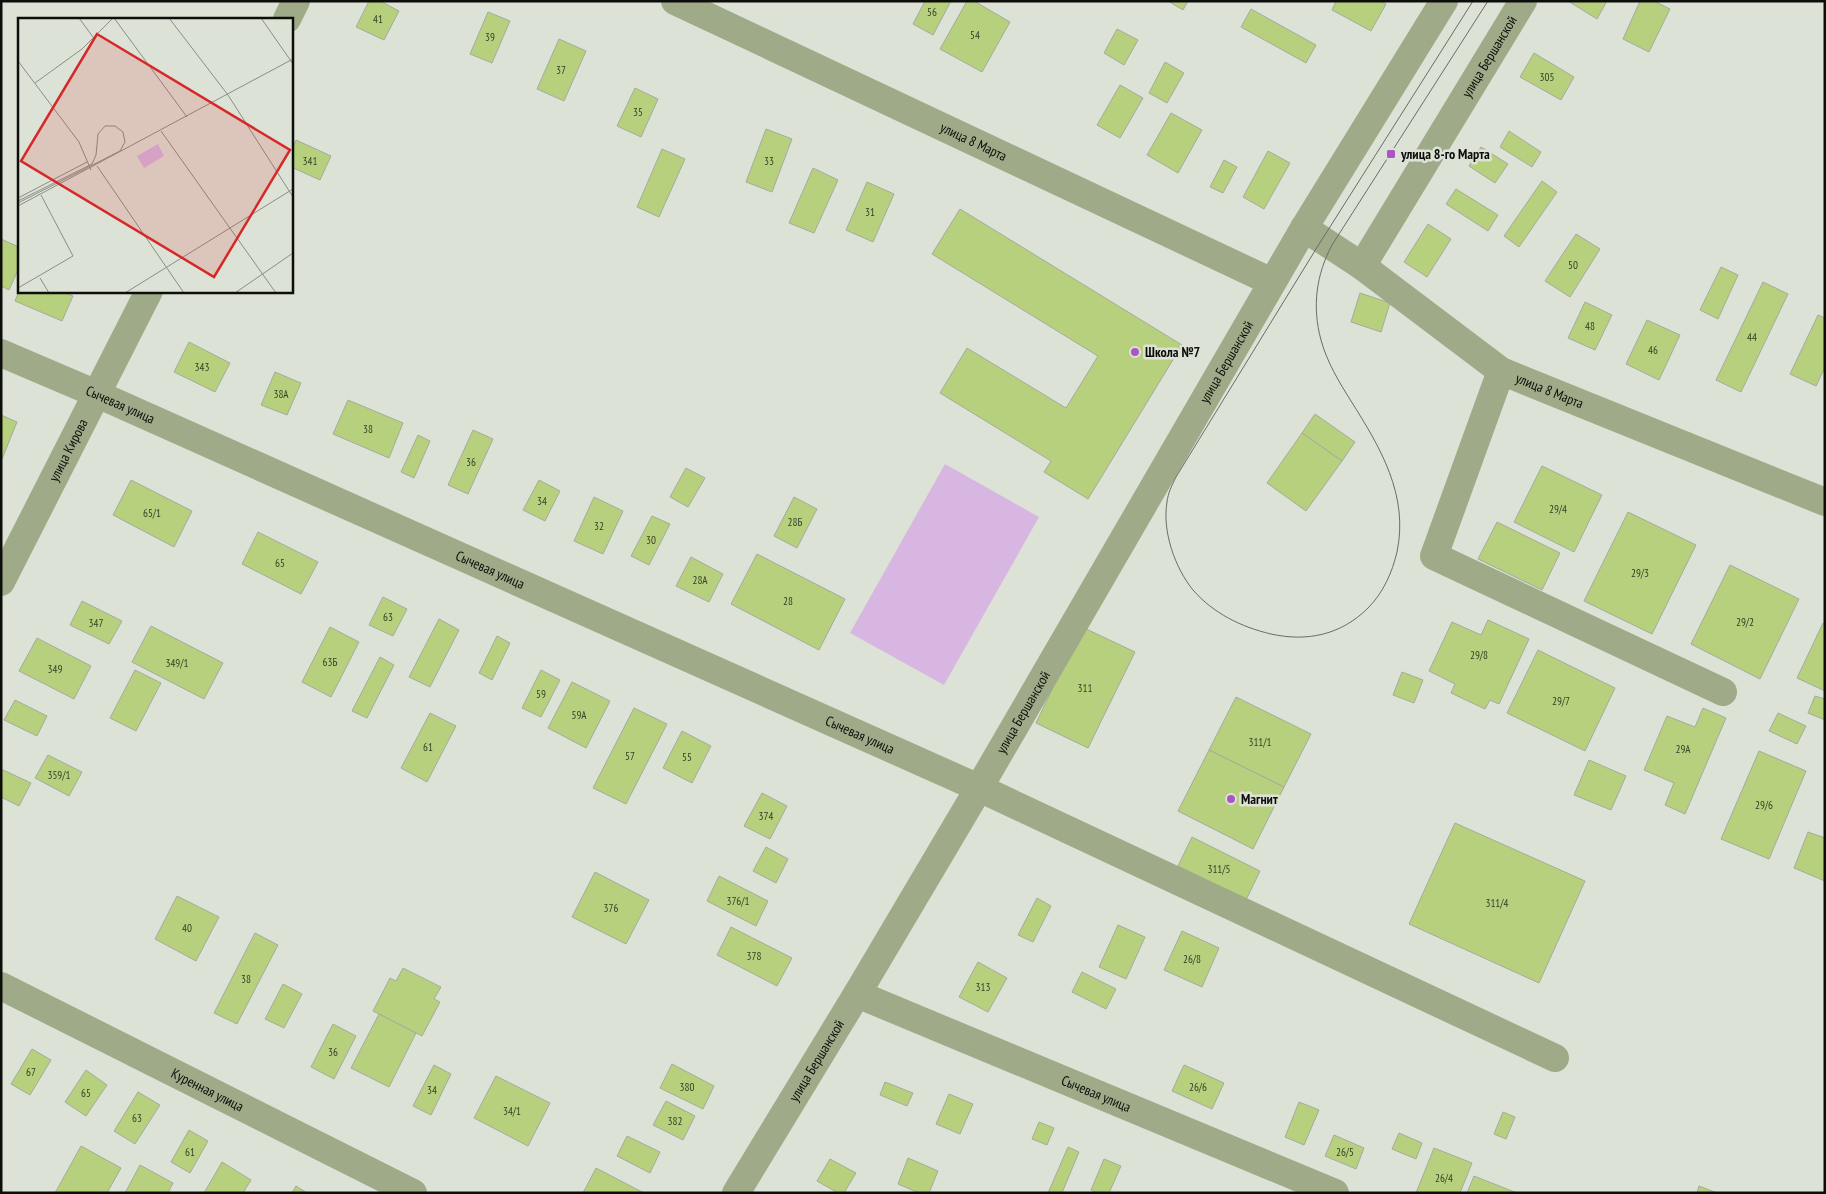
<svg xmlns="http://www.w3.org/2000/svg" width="1826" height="1194" font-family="'PT Sans Narrow',sans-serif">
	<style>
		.green { fill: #d7b7e1 }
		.building { fill: #b6d07d; stroke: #a6aa9f }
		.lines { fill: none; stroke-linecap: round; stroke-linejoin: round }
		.minor { stroke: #9fab88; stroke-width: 28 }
		.tram { stroke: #6a6c65; stroke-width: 1 }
		.poi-dot { fill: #aa55c3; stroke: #dde2d6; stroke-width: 2 }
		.labels { text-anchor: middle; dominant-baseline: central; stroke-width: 5; stroke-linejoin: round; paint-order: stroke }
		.number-label { font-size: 11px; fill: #373e27 }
		.street-label { font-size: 14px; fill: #0d0e0a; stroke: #dde2d6 }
		.poi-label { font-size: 14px; font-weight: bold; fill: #0d0e0a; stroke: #dde2d6; text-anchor: start }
		.inset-road { fill: none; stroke: #8a8d84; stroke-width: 1 }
		.view { fill: #d62828; fill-opacity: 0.15; stroke: #d62828; stroke-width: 2.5 }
		.inset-edge { fill: none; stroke: #0d0e0a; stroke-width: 2.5 }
	</style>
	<rect width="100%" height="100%" fill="#dde2d6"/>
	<polygon class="green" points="945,464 1039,517 944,685 850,633"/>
	<g class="building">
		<polygon points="369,1 380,1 399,11 384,40 356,27"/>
		<polygon points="925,1 951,1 933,35 913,24"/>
		<polygon points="967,1 974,1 1010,22 982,72 940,49"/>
		<polygon points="1168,1 1188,1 1183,10"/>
		<polygon points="1336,1 1381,1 1386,4 1371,31 1332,10"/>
		<polygon points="1568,1 1607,1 1597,19"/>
		<polygon points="1640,1 1654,1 1670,9 1649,52 1623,39"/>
		<polygon points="1251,9 1316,45 1306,63 1241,27"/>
		<polygon points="488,12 510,21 492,63 470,54"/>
		<polygon points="1117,29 1138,40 1124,65 1104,53"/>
		<polygon points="559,39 586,51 564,101 537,89"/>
		<polygon points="1534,53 1574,77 1561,100 1520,77"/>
		<polygon points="1165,62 1184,73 1167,103 1149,93"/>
		<polygon points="1120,85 1143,98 1120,138 1097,125"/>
		<polygon points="635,88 658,99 641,137 617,126"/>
		<polygon points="1171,113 1202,130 1178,173 1147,155"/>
		<polygon points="766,129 792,139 772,192 746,182"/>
		<polygon points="1509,131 1541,152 1532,167 1500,147"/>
		<polygon points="296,140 331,156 320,180 291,167 291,152"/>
		<polygon points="1481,147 1508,164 1495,183 1469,166"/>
		<polygon points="662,149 685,159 659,217 637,207"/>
		<polygon points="1268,151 1290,163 1264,209 1243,197"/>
		<polygon points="1224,160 1237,167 1223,193 1210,187"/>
		<polygon points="813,168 838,180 814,233 789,223"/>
		<polygon points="1542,181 1557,192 1519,247 1504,236"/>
		<polygon points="867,182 894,194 873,242 846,230"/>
		<polygon points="1456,189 1498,215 1488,231 1446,204"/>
		<polygon points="960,209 1182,345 1088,499 1044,472 1051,461 940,393 967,348 1066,408 1098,356 932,254"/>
		<polygon points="1428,224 1451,239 1427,277 1404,262"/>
		<polygon points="1576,234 1600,249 1570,297 1545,281"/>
		<polygon points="1,239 19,247 19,268 9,290 1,286"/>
		<polygon points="1721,267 1738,275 1718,319 1700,310"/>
		<polygon points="1763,282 1788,294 1741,392 1716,380"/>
		<polygon points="19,291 61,291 73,296 62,321 15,301"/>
		<polygon points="1360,293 1390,303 1381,332 1351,322"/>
		<polygon points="1585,302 1612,315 1595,350 1568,338"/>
		<polygon points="1818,315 1825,318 1825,367 1816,386 1790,374"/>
		<polygon points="1647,320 1680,335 1659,380 1626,364"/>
		<polygon points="189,342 230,363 215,392 174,372"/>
		<polygon points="275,372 301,383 287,415 261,405"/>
		<polygon points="348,400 403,423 389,458 333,434"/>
		<polygon points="1315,414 1355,442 1342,461 1302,433"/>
		<polygon points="1,415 17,422 2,459 1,458"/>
		<polygon points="473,430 493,439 468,494 448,485"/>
		<polygon points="1302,433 1342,461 1306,511 1267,483"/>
		<polygon points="418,435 430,441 414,478 401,472"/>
		<polygon points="1542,466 1602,495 1574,552 1514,522"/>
		<polygon points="686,468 705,478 688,507 670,497"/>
		<polygon points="131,480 192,511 174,547 113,515"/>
		<polygon points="539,480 560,491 545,521 523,510"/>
		<polygon points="594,497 623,511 603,554 574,541"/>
		<polygon points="794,497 817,509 797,548 774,536"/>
		<polygon points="1628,512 1696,545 1652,634 1584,601"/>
		<polygon points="652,516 670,524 649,565 631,556"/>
		<polygon points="1497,522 1560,553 1542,590 1478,559"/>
		<polygon points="258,532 318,562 301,594 242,564"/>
		<polygon points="757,554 845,599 819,650 731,604"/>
		<polygon points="691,557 723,574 709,602 676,586"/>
		<polygon points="1730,565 1799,599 1760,679 1691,644"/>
		<polygon points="383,597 407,609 393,636 369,625"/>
		<polygon points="82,601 122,621 109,644 70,625"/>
		<polygon points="439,619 459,630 430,687 409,677"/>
		<polygon points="1488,620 1529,639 1499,704 1490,700 1485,709 1451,693 1455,684 1429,671 1452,622 1481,635"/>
		<polygon points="1823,623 1825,624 1825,691 1797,678"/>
		<polygon points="151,626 223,663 204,699 132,662"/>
		<polygon points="330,627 359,642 331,697 302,682"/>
		<polygon points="1082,627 1135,652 1088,748 1036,723"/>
		<polygon points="497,636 510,643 492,680 479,673"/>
		<polygon points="37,638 91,666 74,699 19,671"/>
		<polygon points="1538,650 1615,688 1585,751 1507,713"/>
		<polygon points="380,657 394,665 367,718 352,711"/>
		<polygon points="135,670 161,683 136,731 110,718"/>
		<polygon points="541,670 560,680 541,717 522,708"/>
		<polygon points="1402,672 1423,680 1414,703 1393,695"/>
		<polygon points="572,682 610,701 586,748 548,728"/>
		<polygon points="1815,696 1825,699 1825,720 1808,713"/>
		<polygon points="1236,697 1311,734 1284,787 1209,750"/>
		<polygon points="15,700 47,716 37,736 4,720"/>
		<polygon points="634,708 667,724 626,804 593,788"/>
		<polygon points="1703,708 1726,718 1685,814 1665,805 1674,783 1644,770 1667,716 1695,727"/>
		<polygon points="430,713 456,726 427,782 401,768"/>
		<polygon points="1778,713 1806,726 1797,744 1769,731"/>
		<polygon points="682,731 711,746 692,783 663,768"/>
		<polygon points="1209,750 1284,787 1253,849 1178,811"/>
		<polygon points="1759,751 1806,771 1769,859 1721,839"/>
		<polygon points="48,755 82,772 69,796 35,778"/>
		<polygon points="1589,760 1626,776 1611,810 1574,795"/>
		<polygon points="1,769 31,783 19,806 1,797"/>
		<polygon points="762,793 787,806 770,839 744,826"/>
		<polygon points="1455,823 1585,881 1539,983 1409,924"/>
		<polygon points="1808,832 1825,838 1825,881 1794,868"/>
		<polygon points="1192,837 1260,871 1246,900 1178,866"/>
		<polygon points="766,847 788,859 776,883 753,871"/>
		<polygon points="595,872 649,900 626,944 572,917"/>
		<polygon points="719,876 768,901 756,926 707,901"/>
		<polygon points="177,896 219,917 196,961 155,939"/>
		<polygon points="1037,898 1051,906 1033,942 1018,935"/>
		<polygon points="1118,925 1145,937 1126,979 1099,967"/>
		<polygon points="731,927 792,958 777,986 717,955"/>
		<polygon points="1182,931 1219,948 1202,987 1164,970"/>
		<polygon points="255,933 278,945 237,1024 214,1013"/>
		<polygon points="978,962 1007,978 988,1012 959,997"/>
		<polygon points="403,968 441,987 434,999 440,1002 422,1036 373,1011 390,978 396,981"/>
		<polygon points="1082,972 1116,989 1106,1009 1072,992"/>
		<polygon points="283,984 302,994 284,1028 265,1019"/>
		<polygon points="379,1014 416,1033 389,1087 351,1068"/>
		<polygon points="333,1024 356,1036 334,1079 311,1067"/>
		<polygon points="32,1049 51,1060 30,1095 11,1084"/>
		<polygon points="672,1064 714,1086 703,1109 660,1088"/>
		<polygon points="434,1065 451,1074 431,1115 413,1106"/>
		<polygon points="1184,1065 1224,1083 1212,1109 1172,1091"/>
		<polygon points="86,1070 107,1085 86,1116 65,1102"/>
		<polygon points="496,1076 550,1103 528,1146 474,1118"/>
		<polygon points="885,1082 913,1093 907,1106 880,1095"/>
		<polygon points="138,1092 160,1105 135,1144 114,1131"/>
		<polygon points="949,1094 973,1104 960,1134 936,1124"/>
		<polygon points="666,1101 695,1116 683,1140 653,1125"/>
		<polygon points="1299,1102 1319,1110 1304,1145 1285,1137"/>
		<polygon points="1503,1112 1515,1117 1506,1139 1494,1134"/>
		<polygon points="1039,1122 1054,1128 1047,1145 1032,1139"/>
		<polygon points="189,1130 208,1141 190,1173 171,1162"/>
		<polygon points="1399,1133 1422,1143 1416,1159 1392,1149"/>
		<polygon points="1334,1135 1364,1148 1356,1169 1325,1156"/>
		<polygon points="627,1136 660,1152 650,1173 617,1156"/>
		<polygon points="81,1146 121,1168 107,1193 55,1193"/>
		<polygon points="1068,1147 1079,1152 1062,1193 1048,1193"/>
		<polygon points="1434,1148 1472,1163 1460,1193 1416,1193"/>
		<polygon points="908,1158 938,1171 929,1193 919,1193 898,1184"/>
		<polygon points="830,1159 856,1173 844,1193 838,1193 817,1181"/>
		<polygon points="1104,1159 1121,1166 1109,1193 1097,1193 1091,1190"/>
		<polygon points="222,1162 251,1180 243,1193 204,1193"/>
		<polygon points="140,1165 173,1183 168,1193 125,1193"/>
		<polygon points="596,1168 644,1193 583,1193"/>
		<polygon points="1474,1176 1517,1193 1467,1193"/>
		<polygon points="296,1186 307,1193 292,1193"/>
		<polygon points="1699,1186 1717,1193 1697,1193"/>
	</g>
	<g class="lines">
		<g class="minor">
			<path id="s1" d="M675 1 1272 282"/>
			<polyline points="287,19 296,1"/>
			<path id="s2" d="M1304 228 1362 266 1501 371 1825 502"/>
			<path id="s3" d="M1362 266 1523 1"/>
			<path id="s4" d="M1 353 97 394 979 788 1555 1058"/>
			<polyline points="1501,371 1434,556 1723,692"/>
			<path id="s5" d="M1 582 149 291"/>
			<path id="s6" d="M1 986 413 1193"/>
			<path id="s7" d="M857 994 1335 1193"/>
			<path id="s8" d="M736 1193 857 994 979 788 1304 228 1444 1"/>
		</g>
		<path class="tram" d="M1473 1 1316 249 1176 477C1172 485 1168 493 1167 502 1162 531 1175 568 1193 590 1213 613 1241 627 1271 634 1307 642 1341 635 1368 608 1383 593 1392 573 1397 552 1409 495 1380 447 1351 401 1339 382 1327 362 1321 340 1312 307 1316 275 1332 245L1488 1"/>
	</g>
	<g class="poi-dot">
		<rect x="1386" y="149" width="10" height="10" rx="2.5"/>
		<circle cx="1135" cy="352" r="5"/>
		<circle cx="1231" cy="799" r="5"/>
	</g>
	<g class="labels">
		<g class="number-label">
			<text x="932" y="12">56</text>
			<text x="378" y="19">41</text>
			<text x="975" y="35">54</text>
			<text x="490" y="37">39</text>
			<text x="561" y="70">37</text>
			<text x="1547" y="77">305</text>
			<text x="638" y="112">35</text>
			<text x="310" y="161">341</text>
			<text x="769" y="161">33</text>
			<text x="870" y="212">31</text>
			<text x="1573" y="265">50</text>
			<text x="1590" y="326">48</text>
			<text x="1752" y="337">44</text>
			<text x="1653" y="350">46</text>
			<text x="202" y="367">343</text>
			<text x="281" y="394">38А</text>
			<text x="368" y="429">38</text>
			<text x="471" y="462">36</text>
			<text x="542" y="501">34</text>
			<text x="1558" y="509">29/4</text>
			<text x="152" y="513">65/1</text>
			<text x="795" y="522">28Б</text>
			<text x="599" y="526">32</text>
			<text x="651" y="540">30</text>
			<text x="280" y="563">65</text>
			<text x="1640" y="573">29/3</text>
			<text x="700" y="580">28А</text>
			<text x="788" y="601">28</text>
			<text x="388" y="617">63</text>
			<text x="1745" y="622">29/2</text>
			<text x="96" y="623">347</text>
			<text x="1479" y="655">29/8</text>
			<text x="330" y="662">63Б</text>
			<text x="177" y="663">349/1</text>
			<text x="55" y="669">349</text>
			<text x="1085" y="688">311</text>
			<text x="541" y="694">59</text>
			<text x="1561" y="701">29/7</text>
			<text x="579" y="715">59А</text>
			<text x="1260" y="742">311/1</text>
			<text x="428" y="747">61</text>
			<text x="1683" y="749">29А</text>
			<text x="630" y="756">57</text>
			<text x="687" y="757">55</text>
			<text x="59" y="775">359/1</text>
			<text x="1764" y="805">29/6</text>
			<text x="766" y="816">374</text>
			<text x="1219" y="869">311/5</text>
			<text x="738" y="901">376/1</text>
			<text x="1497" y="903">311/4</text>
			<text x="611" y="908">376</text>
			<text x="187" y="928">40</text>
			<text x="754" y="956">378</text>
			<text x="1192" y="959">26/8</text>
			<text x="246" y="979">38</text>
			<text x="983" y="987">313</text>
			<text x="333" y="1052">36</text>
			<text x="31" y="1072">67</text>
			<text x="687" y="1087">380</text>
			<text x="1198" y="1087">26/6</text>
			<text x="432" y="1090">34</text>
			<text x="86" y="1093">65</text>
			<text x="512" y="1111">34/1</text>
			<text x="137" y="1118">63</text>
			<text x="675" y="1121">382</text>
			<text x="190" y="1152">61</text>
			<text x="1345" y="1152">26/5</text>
			<text x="1444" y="1178">26/4</text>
		</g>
		<g class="street-label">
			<text stroke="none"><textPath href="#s3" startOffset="245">улица Бершанской</textPath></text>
			<text stroke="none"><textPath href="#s1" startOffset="330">улица 8 Марта</textPath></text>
			<text stroke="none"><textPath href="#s8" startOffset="965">улица Бершанской</textPath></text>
			<text stroke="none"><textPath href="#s2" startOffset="296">улица 8 Марта</textPath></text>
			<text stroke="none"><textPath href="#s4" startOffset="130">Сычевая улица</textPath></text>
			<text stroke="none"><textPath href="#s5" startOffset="148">улица Кирова</textPath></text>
			<text stroke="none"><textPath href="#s4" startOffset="535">Сычевая улица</textPath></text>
			<text stroke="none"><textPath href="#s8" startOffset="560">улица Бершанской</textPath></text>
			<text stroke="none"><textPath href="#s4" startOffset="940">Сычевая улица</textPath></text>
			<text stroke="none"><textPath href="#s8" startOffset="155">улица Бершанской</textPath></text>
			<text stroke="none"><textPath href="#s6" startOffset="231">Куренная улица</textPath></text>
			<text stroke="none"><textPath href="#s7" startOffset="259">Сычевая улица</textPath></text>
		</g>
		<g class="poi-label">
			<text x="1401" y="154">улица 8-го Марта</text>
			<text x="1145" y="352">Школа №7</text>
			<text x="1241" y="799">Магнит</text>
		</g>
	</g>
	<g transform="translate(18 18)">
		<rect width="275" height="275" fill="#dde2d6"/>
		<path d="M140 126 146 138 126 150 119 138Z" fill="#d7b7e1"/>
		<path class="inset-road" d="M61 0 75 19M96 0 169 99M151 0 210 77 275 179M243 0 275 46M0 43 61 124 73 152M17 65 64 31 95 0M143 113 258 275M79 148 166 275M0 180 69 144M0 183 74 146 78 137 80 116 87 108H97L105 114 107 124 102 133 0 185M0 188 275 41M22 260 31 275M0 270 55 238 23 177M107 275 275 171M217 275 275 235"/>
		<path class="view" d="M79 16 272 132 196 259 3 143Z"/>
		<rect width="275" height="275" class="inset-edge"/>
	</g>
	<rect width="1826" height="1194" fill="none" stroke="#0d0e0a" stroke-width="5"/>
</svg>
